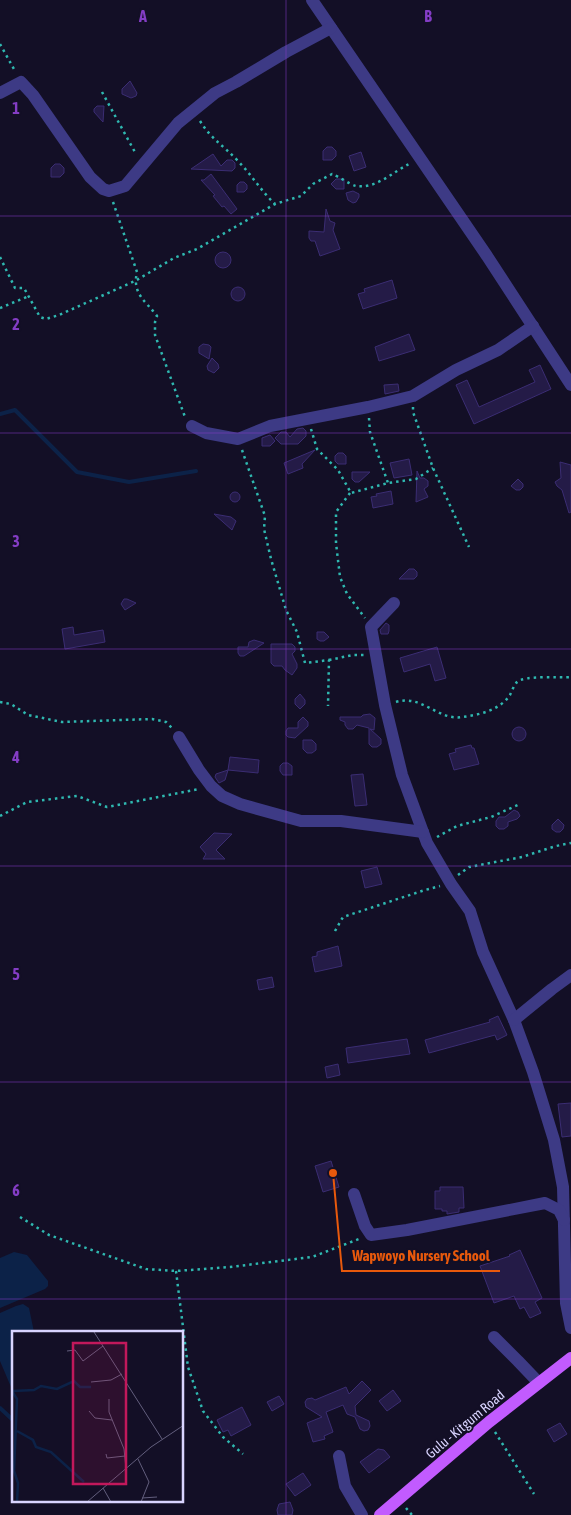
<svg xmlns="http://www.w3.org/2000/svg" width="571" height="1515" font-family="'Asap Condensed',sans-serif">
	<style>
		.water { fill: #0c2248 }
		.lines { fill: none; stroke-linecap: round; stroke-linejoin: round }
		.stream { stroke: #0c2248; stroke-width: 4 }
		.building { fill: #241b47; stroke: #3b2d73 }
		.path { stroke: #2fb8b0; stroke-width: 2.5; stroke-dasharray: 2.5 4; stroke-linecap: butt }
		.minor { stroke: #3d3a85; stroke-width: 12 }
		.major { stroke: #c25bff; stroke-width: 12 }
		.grid { fill: none; stroke: #843dc5; stroke-width: 1; stroke-opacity: 0.55 }
		.labels { text-anchor: middle; dominant-baseline: central; stroke-width: 4; stroke-linejoin: round; paint-order: stroke }
		.street-label { font-size: 14px; fill: #d9d4ff; stroke: #130f26 }
		.inset-river { fill: none; stroke: #0c2248; stroke-width: 2.5 }
		.inset-road { fill: none; stroke: #625e7d; stroke-width: 1 }
		.view { fill: #c2185b; fill-opacity: 0.15; stroke: #c2185b; stroke-width: 2.5 }
		.inset-edge { fill: none; stroke: #d9d4ff; stroke-width: 2.5 }
		.grid-label { font-size: 16px; text-anchor: middle; font-weight: bold; fill: #843dc5; stroke: #130f26; stroke-width: 4; stroke-linejoin: round; paint-order: stroke }
		.leader { fill: none; stroke: #e8590c; stroke-width: 2 }
		.callout-dot { fill: #e8590c; stroke: #130f26; stroke-width: 2 }
		.callout-label { font-size: 15px; text-anchor: middle; font-weight: bold; fill: #e8590c; stroke: #130f26; stroke-width: 4; stroke-linejoin: round; paint-order: stroke }
	</style>
	<rect width="100%" height="100%" fill="#130f26"/>
	<g class="water">
		<polygon points="14,1252 27,1255 48,1281 48,1286 45,1289 0,1308 0,1258"/>
		<polygon points="23,1304 29,1308 34,1332 14,1332 14,1390 11,1387 0,1361 0,1313 16,1306"/>
	</g>
	<g class="lines">
		<g class="stream">
			<polyline points="0,414 15,410 77,472 129,482 196,471"/>
			<polyline points="0,1408 14,1421"/>
		</g>
	</g>
	<g class="building">
		<polygon points="130,81 137,93 136,96 131,98 122,94 122,89"/>
		<polygon points="97,106 104,106 103,122 94,112 94,109"/>
		<polygon points="327,147 332,147 336,151 336,156 332,160 323,160 323,151"/>
		<polygon points="361,152 366,167 354,171 349,156"/>
		<polygon points="213,154 221,166 227,160 232,160 235,163 235,168 232,171 191,169"/>
		<polygon points="55,164 60,164 64,168 64,173 60,177 51,177 51,168"/>
		<polygon points="211,174 237,209 231,214 224,206 222,207 213,196 215,195 201,180 204,180"/>
		<polygon points="336,179 344,179 344,189 336,189 331,184"/>
		<polygon points="240,182 244,182 247,185 247,189 244,192 237,192 237,185"/>
		<polygon points="353,191 359,194 359,197 356,202 353,203 348,200 346,193"/>
		<polygon points="326,209 330,221 335,223 333,230 340,249 320,256 315,241 311,241 309,238 309,231 324,232"/>
		<circle cx="223" cy="260" r="8"/>
		<polygon points="392,280 397,298 363,309 358,294 365,292 364,289"/>
		<circle cx="238" cy="294" r="7"/>
		<polygon points="409,334 415,350 379,361 375,347"/>
		<polygon points="203,344 209,345 211,347 209,359 199,353 199,347"/>
		<polygon points="212,358 218,364 219,368 214,373 208,370 207,366"/>
		<polygon points="540,365 551,389 474,424 456,385 467,380 479,407 535,382 529,370"/>
		<polygon points="398,384 399,391 385,394 384,385"/>
		<polygon points="303,428 306,431 306,436 298,444 281,444 275,438 281,432 286,432 290,437 297,429"/>
		<polygon points="270,435 275,441 270,446 262,446 262,438"/>
		<polygon points="315,450 302,464 303,468 288,474 284,463"/>
		<polygon points="338,453 343,453 346,456 346,464 338,464 335,461 335,456"/>
		<polygon points="409,459 412,475 394,478 390,463"/>
		<polygon points="560,462 571,465 571,512 569,513 562,490 557,486 555,482 561,478"/>
		<polygon points="417,471 420,478 424,478 428,481 428,486 424,489 428,497 416,502"/>
		<polygon points="352,472 370,472 359,482 355,482 352,479"/>
		<polygon points="518,479 523,484 523,487 520,490 516,490 511,486"/>
		<polygon points="391,491 393,504 373,508 371,497 377,496 376,494"/>
		<circle cx="235" cy="497" r="5"/>
		<polygon points="214,514 231,517 236,521 232,530"/>
		<polygon points="409,569 414,569 417,572 417,576 414,579 399,579"/>
		<polygon points="124,599 127,599 136,603 125,610 121,604"/>
		<polygon points="386,623 389,625 389,631 388,634 381,634 380,630"/>
		<polygon points="73,627 74,635 103,630 105,642 65,649 62,629"/>
		<polygon points="317,632 324,632 329,637 324,641 320,641 317,639"/>
		<polygon points="254,640 264,643 244,656 240,656 238,653 238,647 248,647 249,642"/>
		<polygon points="271,644 292,644 295,647 295,651 292,654 297,664 297,668 292,675 285,670 282,666 274,666 271,663"/>
		<polygon points="437,647 446,678 435,681 430,664 404,672 400,658"/>
		<polygon points="300,694 305,700 305,704 300,709 295,704 295,699"/>
		<polygon points="370,714 375,718 374,730 370,729 381,739 381,744 377,747 372,747 369,744 369,728 357,725 353,729 348,729 345,725 345,722 340,720 340,717 361,717 363,715"/>
		<polygon points="303,717 308,722 308,726 295,738 288,737 286,735 286,731 288,728 298,728 298,722"/>
		<circle cx="519" cy="734" r="7"/>
		<polygon points="303,740 312,740 316,744 316,750 312,753 307,753 303,749"/>
		<polygon points="471,745 472,748 474,748 479,764 454,770 449,754 456,752 455,749"/>
		<polygon points="230,757 259,760 258,773 228,770"/>
		<polygon points="283,763 288,763 292,766 292,775 283,775 280,771 280,766"/>
		<polygon points="228,770 225,780 219,783 215,777 216,774"/>
		<polygon points="363,774 367,805 355,806 351,775"/>
		<polygon points="514,810 518,812 520,816 517,819 508,822 508,826 504,829 499,829 496,826 496,821 499,817 505,817"/>
		<polygon points="558,819 564,825 563,829 560,832 556,832 552,829 552,825"/>
		<polygon points="214,833 232,834 216,850 225,859 203,859 206,854 200,847"/>
		<polygon points="377,867 382,884 365,888 361,871"/>
		<polygon points="338,946 342,966 315,972 312,957 317,956 317,952"/>
		<polygon points="272,977 274,987 259,990 257,980"/>
		<polygon points="498,1016 507,1035 497,1040 495,1035 429,1053 425,1040 490,1022 489,1020"/>
		<polygon points="407,1039 410,1054 348,1063 346,1048"/>
		<polygon points="338,1064 340,1075 327,1078 325,1067"/>
		<polygon points="571,1103 571,1136 562,1137 558,1104"/>
		<polygon points="331,1161 339,1187 323,1192 315,1166"/>
		<polygon points="440,1187 463,1187 464,1208 459,1208 459,1212 447,1214 447,1211 442,1211 442,1209 435,1209 435,1191 440,1191"/>
		<polygon points="520,1250 542,1298 535,1302 541,1313 530,1318 524,1307 520,1309 514,1296 494,1303 480,1266 510,1256 509,1255"/>
		<polygon points="362,1381 371,1390 355,1406 356,1415 369,1421 370,1426 368,1430 364,1431 360,1429 355,1417 347,1414 343,1405 326,1412 333,1432 324,1436 325,1439 313,1442 307,1423 322,1417 306,1407 305,1402 307,1399 312,1398 315,1400 346,1387 349,1394"/>
		<polygon points="393,1390 401,1401 387,1411 379,1401"/>
		<polygon points="279,1396 284,1404 272,1411 267,1402"/>
		<polygon points="242,1407 251,1425 231,1436 228,1430 223,1432 217,1420"/>
		<polygon points="560,1423 567,1434 554,1442 547,1430"/>
		<polygon points="378,1449 384,1450 390,1457 369,1473 360,1462"/>
		<polygon points="303,1473 311,1485 295,1496 286,1484"/>
		<polygon points="290,1502 293,1510 292,1515 278,1515 277,1510 279,1504"/>
	</g>
	<g class="lines">
		<g class="path">
			<polyline points="0,44 15,71"/>
			<polyline points="102,92 136,154"/>
			<path d="M200 121C212 140 223 145 237 160 251 174 261 191 275 204L301 196 313 184 332 174C338 176 351 185 356 186 376 189 393 172 409 164"/>
			<path d="M113 202 137 272C132 294 145 300 157 316L155 322V335L185 417"/>
			<polyline points="0,257 15,288 24,288 40,317 46,319 59,315 135,281 174,258 197,249 275,204"/>
			<polyline points="0,308 29,296"/>
			<polyline points="413,407 413,412 433,468 469,547"/>
			<polyline points="369,418 370,432 388,483"/>
			<polyline points="311,429 317,449 338,470 351,493 388,483 416,479 433,468"/>
			<polyline points="242,450 265,516 264,529 271,559 286,610 297,632 305,663 329,660 328,706"/>
			<polyline points="350,493 336,512 336,543 340,577 347,594 365,618"/>
			<polyline points="329,660 353,655 364,655"/>
			<polyline points="0,702 11,704 28,715 62,722 152,719 166,722 172,728"/>
			<path d="M396 702C422 694 438 721 462 717 479 715 500 710 510 695 512 691 514 685 517 682 525 675 559 678 571 677"/>
			<polyline points="0,816 27,802 77,796 107,807 199,789"/>
			<polyline points="437,837 457,826 491,817 520,804"/>
			<polyline points="458,875 469,867 522,857 556,846 571,843"/>
			<polyline points="335,931 343,917 425,890 440,886"/>
			<polyline points="20,1217 49,1235 146,1269 176,1271 230,1267 312,1257 359,1239"/>
			<polyline points="176,1271 188,1367 203,1411 223,1437 243,1454"/>
			<polyline points="495,1432 534,1494"/>
			<polyline points="406,1508 412,1515"/>
		</g>
		<g class="minor">
			<polyline points="312,0 487,256 571,385"/>
			<polyline points="0,93 21,82 33,95 90,177 103,189 109,191 125,186 178,123 215,93 236,82 286,52 331,28"/>
			<polyline points="192,426 206,433 238,439 270,426 368,407 413,396 456,370 498,350 533,326"/>
			<polyline points="394,603 371,627 385,705 402,775 427,843 451,884 470,911 483,952 514,1020 533,1072 554,1140 563,1187 566,1303 571,1328"/>
			<polyline points="179,737 199,770 211,786 222,796 240,804 301,821 341,821 423,832"/>
			<polyline points="514,1020 552,989 571,975"/>
			<polyline points="354,1194 365,1226 371,1235 407,1230 545,1203 559,1210 564,1220"/>
			<polyline points="494,1337 518,1361 539,1383"/>
			<polyline points="339,1456 345,1486 362,1515"/>
		</g>
		<polyline class="major" points="380,1515 489,1422 571,1358"/>
	</g>
	<path class="grid" d="M286 0V1515M0 216H571M0 433H571M0 649H571M0 866H571M0 1082H571M0 1299H571"/>
	<g class="labels">
		<g class="street-label">
			<text transform="translate(465 1424) rotate(-40)">Gulu - Kitgum Road</text>
		</g>
	</g>
	<g transform="translate(12 1331)">
		<rect width="171" height="171" fill="#130f26"/>
		<path class="inset-river" d="M0 60 5 68 2 140 6 152 5 171M1 60 22 59 29 55 45 58 62 50 68 56H79M5 100 21 109 24 116 39 121 72 151"/>
		<path class="inset-road" d="M82 1 150 108M55 20 63 19 71 30 91 15M79 51 99 49 110 43M97 68V81L112 118 114 138M77 80 83 87 100 89M94 123 95 127 113 125M126 128 137 151 129 171M91 157 99 171M130 167 145 166M75 171 139 116 172 94"/>
		<path class="view" d="M61 12H114V153H61Z"/>
		<rect width="171" height="171" class="inset-edge"/>
	</g>
	<g class="grid-label">
		<text x="143" y="22">A</text>
		<text x="428" y="22">B</text>
		<text x="16" y="114">1</text>
		<text x="16" y="330">2</text>
		<text x="16" y="547">3</text>
		<text x="16" y="763">4</text>
		<text x="16" y="980">5</text>
		<text x="16" y="1196">6</text>
	</g>
	<path class="leader" d="M333 1173L342 1271H500"/>
	<circle class="callout-dot" cx="333" cy="1173" r="5"/>
	<g class="callout-label">
		<text x="421" y="1261">Wapwoyo Nursery School</text>
	</g>
</svg>
